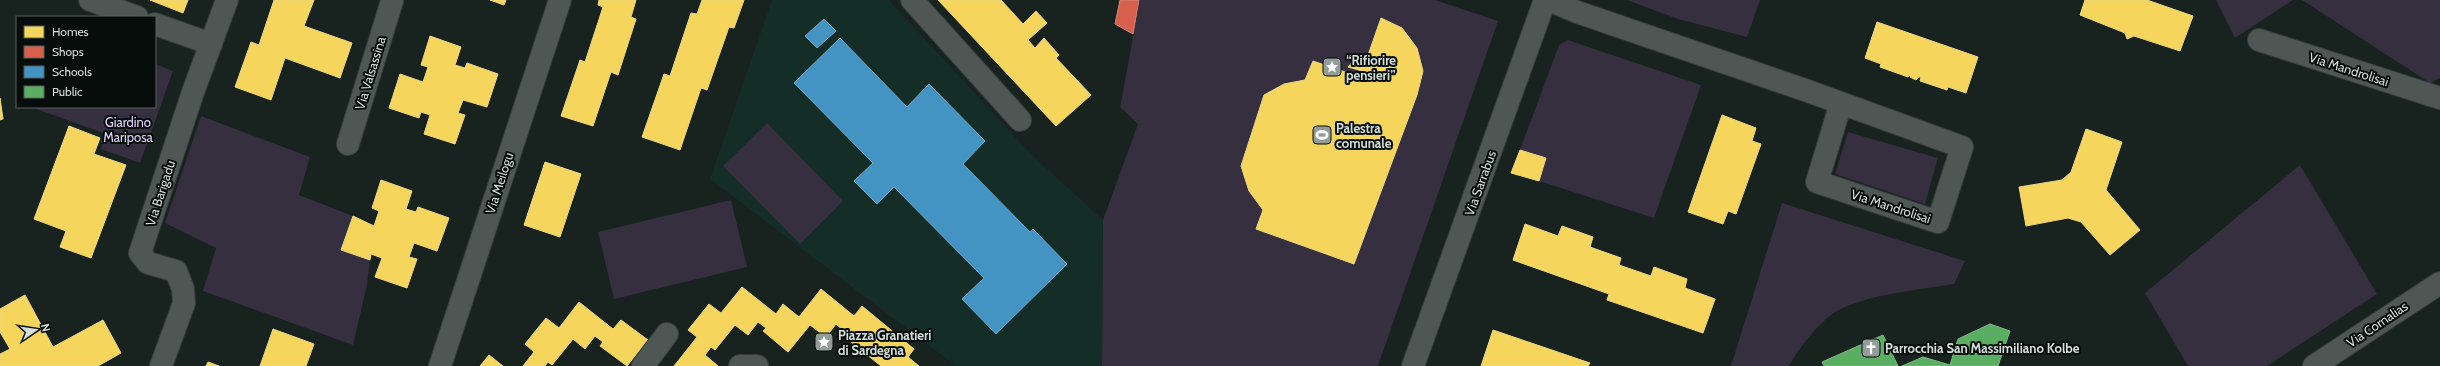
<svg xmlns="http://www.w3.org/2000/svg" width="2440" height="366" font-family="Cabin,sans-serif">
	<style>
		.built { fill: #152d27 }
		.green { fill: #352f3f }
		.homes { fill: #f6d55c; stroke: #ecd882 }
		.shops { fill: #d6604d; stroke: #d58677 }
		.schools { fill: #4393c3; stroke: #6eaaca }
		.public { fill: #5aae61; stroke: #7ebc85 }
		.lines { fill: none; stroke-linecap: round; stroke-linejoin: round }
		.minor-casing { stroke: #353d3b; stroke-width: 24 }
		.minor { stroke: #4f5755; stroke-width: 22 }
		.labels { text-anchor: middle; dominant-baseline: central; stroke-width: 4; stroke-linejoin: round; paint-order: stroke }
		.poi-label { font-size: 13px; font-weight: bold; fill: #d3deda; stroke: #060d0b; text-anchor: start }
		.street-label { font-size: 13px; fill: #d3deda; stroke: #060d0b }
		.park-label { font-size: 13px; fill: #e4d1fd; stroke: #060d0b }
	</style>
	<rect width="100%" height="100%" fill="#18221f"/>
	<polygon class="built" points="772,0 889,0 1029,152 1103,220 1102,366 956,366 710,179"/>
	<g class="green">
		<polygon points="1140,0 1435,0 1498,21 1378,366 1102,366 1103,220 1138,124 1120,107"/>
		<polygon points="1627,0 1760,0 1747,37 1678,19"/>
		<polygon points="2216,0 2293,0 2235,38"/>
		<polygon points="2302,0 2440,0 2440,78 2430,83"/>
		<polygon points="1568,40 1701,85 1654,218 1539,181 1546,158 1520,150 1559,45"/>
		<polygon points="155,64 173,71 140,163 101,149 106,134 31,107 155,107"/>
		<polygon points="201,116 310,157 299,195 353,216 341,250 370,260 367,285 353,345 203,291 216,248 165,223"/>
		<polygon points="767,123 843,201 800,244 723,166"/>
		<polygon points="1848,132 1938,158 1925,204 1835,174"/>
		<polygon points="2300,165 2377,294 2267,366 2188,366 2145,293"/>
		<polygon points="731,200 747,267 614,299 598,232"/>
		<path d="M1782 203 1965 261 1954 284C1918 290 1868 294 1837 311 1820 321 1798 349 1789 366H1731Z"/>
	</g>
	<g class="homes">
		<polygon points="150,0 188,0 183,13"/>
		<polygon points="274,0 314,0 304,26 352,43 340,78 285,58 271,100 235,87 251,42 259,45"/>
		<polygon points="490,0 506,0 504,5"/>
		<polygon points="599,0 636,0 631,17 636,19 618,75 611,72 593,126 561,116 580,60 585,62 603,7 598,5"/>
		<polygon points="702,0 744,0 734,28 729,27 707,90 701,88 680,150 642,137 664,74 670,76 691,13 697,14"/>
		<polygon points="938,0 1001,0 1023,24 1036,11 1047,23 1028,40 1035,48 1044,38 1059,55 1056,58 1091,95 1056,126"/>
		<polygon points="2085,0 2147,0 2193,16 2180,51 2134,36 2127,39 2125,33 2080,15"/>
		<polygon points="1381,18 1402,28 1417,48 1423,71 1417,95 1354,264 1256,229 1263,210 1249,191 1241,166 1264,95 1284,84 1305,80 1313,61 1360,77 1362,71 1348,67 1354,60 1367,58"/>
		<polygon points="1877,22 1978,57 1966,93 1948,87 1947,90 1920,81 1921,77 1919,77 1916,80 1910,77 1910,75 1908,77 1880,67 1881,64 1865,58"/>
		<polygon points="430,36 461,47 455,65 465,68 467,63 498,74 487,107 463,100 458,113 465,115 455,144 424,134 430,115 421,112 419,118 389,108 400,74 423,82 428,67 421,65"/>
		<polygon points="0,98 3,119 0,120"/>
		<polygon points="1722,115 1756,128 1752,141 1761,144 1736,214 1728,211 1723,224 1688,212"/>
		<polygon points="69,126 100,138 94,154 126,165 91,258 60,247 66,231 34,219"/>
		<polygon points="2086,129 2122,142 2106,190 2140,230 2110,255 2081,222 2068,218 2026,226 2019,187 2062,180 2071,172"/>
		<polygon points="1520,150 1546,158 1539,181 1511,173"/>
		<polygon points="545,162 581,174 560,237 524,225"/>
		<polygon points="381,180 412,191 406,209 416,212 418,207 449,218 437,251 414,243 409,257 417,259 407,288 375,277 382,258 371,254 370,260 341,250 353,216 374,226 379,211 372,208"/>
		<polygon points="1525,224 1558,236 1562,226 1593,237 1590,247 1621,258 1619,265 1651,276 1654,267 1687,279 1685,288 1715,299 1703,333 1607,300 1609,294 1513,260"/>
		<polygon points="742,287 776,314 783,304 799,317 821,289 854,316 862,306 914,349 908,357 919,366 881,366 841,334 844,331 836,324 826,337 810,325 788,352 763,331 766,328 758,322 748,335 735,325 715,350 711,347 705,355 718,366 674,366 697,337 688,330 709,304 721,313"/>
		<polygon points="25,295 53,347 103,320 121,353 98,366 0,366 0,354 10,349 0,332 0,309"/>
		<polygon points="579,302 613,329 621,320 648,340 627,366 600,346 603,342 595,336 585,349 573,339 552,365 548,362 545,366 523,366 534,352 525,344 546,318 559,328"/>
		<polygon points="273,329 314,344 306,366 260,366"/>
		<polygon points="1493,330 1590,363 1588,366 1481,366"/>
		<polygon points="489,355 503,366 480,366"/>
		<polygon points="208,362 219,366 206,366"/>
	</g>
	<polygon class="shops" points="1120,0 1139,0 1133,34 1115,24"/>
	<g class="schools">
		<polygon points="824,19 836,31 817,48 805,36"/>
		<polygon points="840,38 907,107 929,84 985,141 963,164 1030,232 1033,229 1067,264 996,334 962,299 984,278 894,187 877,204 854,181 873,163 794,83"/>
	</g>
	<g class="public">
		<polygon points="1990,324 2010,331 1998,366 1902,366 1923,357 1950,365 1958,339"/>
		<polygon points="1883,335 1898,366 1824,366 1822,362"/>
	</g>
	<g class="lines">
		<defs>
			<g id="minor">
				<polyline points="90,0 137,17"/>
				<polyline points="912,0 1020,120"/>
				<polyline points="1549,0 1577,12 1805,90 1962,147 1938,222 1817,182 1841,103"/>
				<polyline points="155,24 211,44"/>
				<polyline points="2259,40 2440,98"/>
				<polyline points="348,144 392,1"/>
				<polyline points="161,366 184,303 183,289 176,271 148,263 140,253 193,92 227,0"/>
				<polyline points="440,366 560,0"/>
				<polyline points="643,366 667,334"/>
				<polyline points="740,366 757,366"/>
				<polyline points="1413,366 1545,0"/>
				<polyline points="2314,366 2440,283"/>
			</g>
		</defs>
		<use href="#minor" class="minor-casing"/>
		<use href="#minor" class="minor"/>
	</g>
	<defs>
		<symbol id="sight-square" viewBox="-11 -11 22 22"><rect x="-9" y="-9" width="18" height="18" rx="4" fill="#929c99" stroke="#060d0b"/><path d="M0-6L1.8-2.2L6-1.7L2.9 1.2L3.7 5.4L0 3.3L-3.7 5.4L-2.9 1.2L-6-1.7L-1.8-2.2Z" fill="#fff"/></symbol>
		<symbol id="stadium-square" viewBox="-11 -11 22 22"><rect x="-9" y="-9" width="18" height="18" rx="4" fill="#929c99" stroke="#060d0b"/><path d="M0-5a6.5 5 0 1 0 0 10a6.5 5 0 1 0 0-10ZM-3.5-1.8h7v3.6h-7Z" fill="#fff"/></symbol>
		<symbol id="church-square" viewBox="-11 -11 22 22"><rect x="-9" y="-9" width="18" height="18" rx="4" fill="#929c99" stroke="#060d0b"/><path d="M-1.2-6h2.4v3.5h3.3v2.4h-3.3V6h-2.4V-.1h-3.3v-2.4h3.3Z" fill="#fff"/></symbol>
	</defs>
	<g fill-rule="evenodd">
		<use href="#sight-square" x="1321" y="56" width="22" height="22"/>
		<use href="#stadium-square" x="1311" y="124" width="22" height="22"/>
		<use href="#sight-square" x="813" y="331" width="22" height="22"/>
		<use href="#church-square" x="1860" y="337" width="22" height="22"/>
	</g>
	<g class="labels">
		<g class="poi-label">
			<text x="1346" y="60">“Rifiorire<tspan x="1346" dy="15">pensieri”</tspan></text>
			<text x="1336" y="128">Palestra<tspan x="1336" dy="15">comunale</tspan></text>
			<text x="838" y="335">Piazza Granatieri<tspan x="838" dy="15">di Sardegna</tspan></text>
			<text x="1885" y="348">Parrocchia San Massimiliano Kolbe</text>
		</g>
		<g class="street-label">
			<text transform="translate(2349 69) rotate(18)">Via Mandrolisai</text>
			<text transform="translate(370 73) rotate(-73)">Via Valsassina</text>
			<text transform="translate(499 183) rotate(-72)">Via Meilogu</text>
			<text transform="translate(1480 183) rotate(-70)">Via Sarrabus</text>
			<text transform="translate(160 193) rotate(-72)">Via Barigadu</text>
			<text transform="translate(1891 206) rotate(18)">Via Mandrolisai</text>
			<text transform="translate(2377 324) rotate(-34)">Via Cornalias</text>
		</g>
		<g class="park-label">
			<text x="128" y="122">Giardino<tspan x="128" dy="15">Mariposa</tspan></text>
		</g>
	</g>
	<rect x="16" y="16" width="140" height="92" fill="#060d0b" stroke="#58615e"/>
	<rect x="24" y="26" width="20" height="12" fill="#f6d55c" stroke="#58615e"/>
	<text x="52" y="36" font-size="12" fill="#d3deda">Homes</text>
	<rect x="24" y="46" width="20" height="12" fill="#d6604d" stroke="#58615e"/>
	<text x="52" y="56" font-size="12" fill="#d3deda">Shops</text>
	<rect x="24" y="66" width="20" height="12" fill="#4393c3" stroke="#58615e"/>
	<text x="52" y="76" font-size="12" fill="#d3deda">Schools</text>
	<rect x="24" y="86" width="20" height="12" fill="#5aae61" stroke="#58615e"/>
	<text x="52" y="96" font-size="12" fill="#d3deda">Public</text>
	<g transform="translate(36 330) rotate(77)" stroke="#060d0b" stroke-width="3" paint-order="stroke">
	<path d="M0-3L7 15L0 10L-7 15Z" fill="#d3deda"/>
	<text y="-6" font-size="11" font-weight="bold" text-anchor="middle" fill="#d3deda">N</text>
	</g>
</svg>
